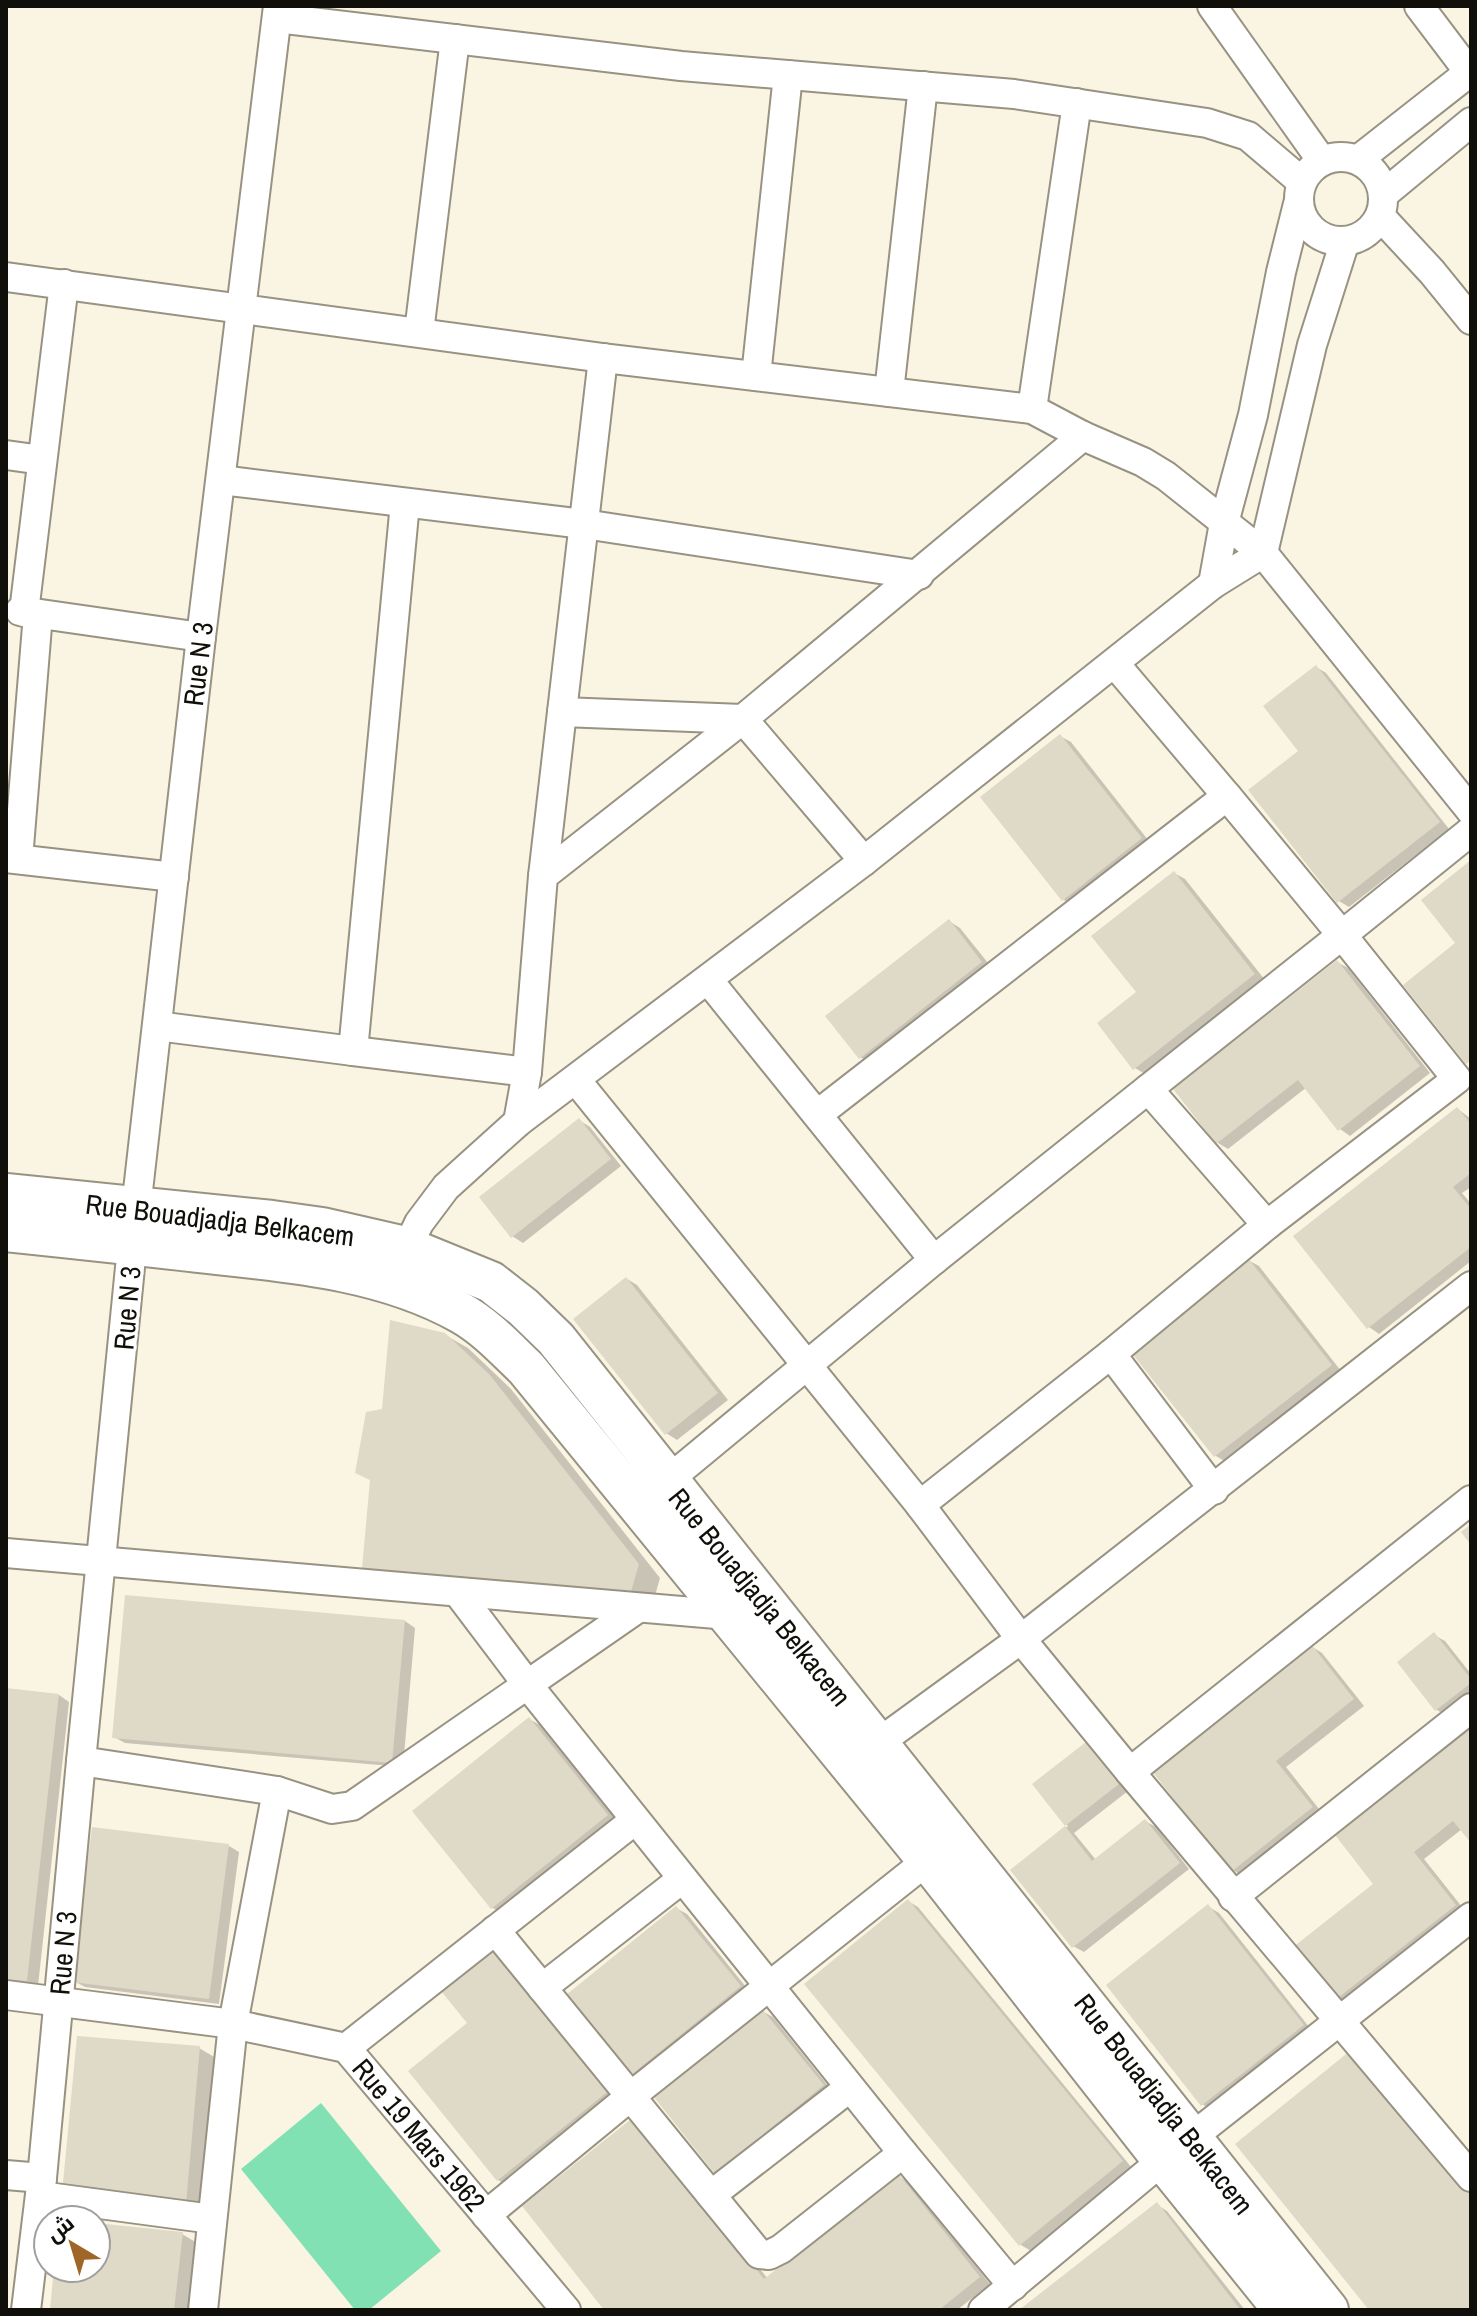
<svg xmlns="http://www.w3.org/2000/svg" width="1477" height="2316" font-family="'Archivo Narrow',Cairo,sans-serif">
	<style>
		.green { fill: #82e1b3 }
		.shadow { fill: #0003 }
		.building { fill: #dfd9c8 }
		.lines { fill: none; stroke-linecap: round; stroke-linejoin: round }
		.street-casing { stroke: #989282; stroke-width: 32 }
		.secondary-casing { stroke: #989282; stroke-width: 44 }
		.street { stroke: #fff; stroke-width: 28 }
		.secondary { stroke: #fff; stroke-width: 40 }
		.labels { text-anchor: middle; dominant-baseline: central; stroke-width: 6; stroke-linejoin: round; paint-order: stroke }
		.street-label { font-size: 28px; fill: #110f09; stroke: #fff }
	</style>
	<rect width="100%" height="100%" fill="#faf4e3"/>
	<polygon class="green" points="321,2103 441,2251 369,2310 355,2310 241,2169"/>
	<g class="shadow">
		<polygon points="1316,667 1326,673 1449,829 1349,907 1339,901"/>
		<polygon points="1060,736 1071,742 1152,845 1074,906 1064,900 983,797"/>
		<polygon points="1174,873 1185,879 1265,980 1145,1074 1135,1068 1139,993"/>
		<polygon points="949,921 960,928 992,968 871,1063 860,1057"/>
		<polygon points="1337,962 1348,968 1430,1073 1350,1136 1340,1129 1307,1087 1228,1149 1218,1143 1176,1090"/>
		<polygon points="1458,1109 1471,1119 1471,1187 1462,1193 1471,1204 1471,1261 1379,1334 1369,1327"/>
		<polygon points="579,1120 590,1127 621,1166 523,1243 512,1236"/>
		<polygon points="1248,1260 1259,1266 1341,1371 1226,1462 1216,1456 1133,1351"/>
		<polygon points="627,1279 637,1285 728,1400 677,1440 666,1433"/>
		<polygon points="445,1335 468,1348 511,1389 660,1578 652,1606 387,1580 364,1567 384,1411"/>
		<polygon points="405,1621 415,1628 403,1767 125,1743 114,1737"/>
		<polygon points="1434,1635 1445,1641 1471,1674 1471,1697 1447,1716 1437,1710"/>
		<polygon points="1311,1646 1322,1653 1364,1706 1286,1767 1323,1814 1243,1876 1233,1870"/>
		<polygon points="6,1690 59,1695 69,1702 38,1986 6,1982"/>
		<polygon points="529,1719 540,1725 618,1822 503,1914 493,1908 415,1811"/>
		<polygon points="1471,1724 1471,1840 1462,1829 1424,1859 1466,1912 1346,2006 1336,1999 1376,1884"/>
		<polygon points="1086,1744 1097,1750 1128,1791 1074,1833 1096,1860 1145,1821 1156,1827 1189,1869 1084,1952 1073,1946 1013,1870 1068,1826 1035,1784"/>
		<polygon points="229,1846 239,1852 219,2004 85,1987 74,1981"/>
		<polygon points="908,1901 918,1907 1132,2168 1031,2251 1021,2245 807,1984"/>
		<polygon points="1209,1907 1219,1913 1313,2032 1213,2111 1202,2104"/>
		<polygon points="676,1908 687,1914 750,1992 643,2079 632,2073"/>
		<polygon points="762,2011 773,2017 833,2092 726,2178 716,2172"/>
		<polygon points="470,2024 620,2096 509,2186 498,2180"/>
		<polygon points="199,2048 221,2061 208,2215 86,2205"/>
		<polygon points="646,2125 768,2279 898,2176 909,2182 990,2284 957,2310 607,2310"/>
		<polygon points="1157,2205 1167,2211 1245,2310 1023,2310"/>
		<polygon points="96,2225 182,2234 204,2247 197,2310 52,2310 56,2268 96,2268"/>
	</g>
	<g class="building">
		<polygon points="1316,665 1440,822 1337,903 1248,790 1298,751 1263,706"/>
		<polygon points="1060,734 1142,838 1062,901 980,797"/>
		<polygon points="1471,860 1471,1060 1466,1064 1403,985 1455,943 1421,900"/>
		<polygon points="1174,871 1255,974 1133,1070 1097,1023 1136,992 1091,936"/>
		<polygon points="949,919 982,962 859,1059 825,1016"/>
		<polygon points="1337,960 1420,1066 1338,1131 1298,1080 1216,1144 1173,1089"/>
		<polygon points="1457,1107 1471,1124 1471,1173 1453,1187 1471,1209 1471,1247 1367,1329 1293,1236"/>
		<polygon points="579,1118 611,1159 511,1238 479,1197"/>
		<polygon points="1248,1258 1332,1365 1214,1457 1130,1351"/>
		<polygon points="626,1277 718,1393 665,1435 573,1319"/>
		<polygon points="390,1320 445,1333 489,1374 639,1564 630,1595 362,1568 370,1480 355,1473 366,1412 382,1409"/>
		<polygon points="1471,1524 1471,1545 1461,1532"/>
		<polygon points="125,1595 405,1620 392,1763 112,1738"/>
		<polygon points="1434,1632 1471,1679 1471,1683 1435,1711 1397,1662"/>
		<polygon points="1311,1644 1354,1699 1276,1761 1313,1807 1231,1872 1151,1770"/>
		<polygon points="6,1688 59,1694 27,1981 6,1979"/>
		<polygon points="529,1717 608,1815 491,1909 412,1811"/>
		<polygon points="1471,1722 1471,1843 1453,1821 1414,1852 1456,1905 1334,2001 1292,1948 1373,1884 1332,1831"/>
		<polygon points="1086,1742 1119,1784 1065,1826 1032,1784"/>
		<polygon points="1145,1819 1180,1863 1072,1948 1010,1870 1065,1826 1092,1861"/>
		<polygon points="92,1827 229,1844 209,1999 72,1982"/>
		<polygon points="908,1899 1123,2161 1019,2246 804,1984"/>
		<polygon points="1208,1904 1304,2025 1201,2106 1106,1985"/>
		<polygon points="676,1906 741,1986 631,2075 566,1995"/>
		<polygon points="492,1941 611,2089 497,2181 408,2071 467,2023 437,1986"/>
		<polygon points="762,2009 824,2085 715,2174 653,2096"/>
		<polygon points="77,2036 200,2046 186,2204 62,2193"/>
		<polygon points="1356,2046 1471,2188 1471,2310 1369,2310 1235,2144"/>
		<polygon points="635,2116 764,2279 898,2173 980,2277 939,2310 604,2310 522,2206"/>
		<polygon points="1157,2202 1239,2308 1236,2310 1019,2310"/>
		<polygon points="96,2223 183,2232 174,2310 50,2310 54,2268 96,2268"/>
	</g>
	<g class="lines">
		<defs>
			<g id="street">
				<polyline points="1212,6 1322,161"/>
				<polyline points="1419,6 1469,72"/>
				<polyline points="277,18 681,66 1014,94 1207,123 1248,136 1302,182"/>
				<circle cx="1341" cy="199" r="42"/>
				<polyline points="1359,159 1471,71"/>
				<polyline points="1384,194 1471,122"/>
				<polyline points="1380,216 1432,272 1471,320"/>
				<polyline points="6,277 603,358 1032,409 1083,436 1143,462 1166,476 1263,553 1471,811"/>
				<polyline points="419,332 455,39"/>
				<polyline points="756,376 788,75"/>
				<polyline points="889,392 923,86"/>
				<polyline points="1032,409 1077,103"/>
				<polyline points="6,455 42,460"/>
				<polyline points="221,480 584,524 919,575"/>
				<polyline points="1213,584 1224,523 1253,415 1281,272 1298,204"/>
				<polyline points="20,611 201,637"/>
				<polyline points="24,612 64,284"/>
				<polyline points="1115,664 1227,796"/>
				<polyline points="562,712 743,719 864,861"/>
				<polyline points="6,858 174,877"/>
				<polyline points="18,859 38,614"/>
				<polyline points="543,876 603,358"/>
				<polyline points="709,981 934,1260"/>
				<polyline points="157,1026 353,1051 405,503"/>
				<polyline points="353,1051 527,1072"/>
				<polyline points="576,1080 920,1505 1021,1639 1130,1772 1471,2177"/>
				<polyline points="1148,1089 1342,935 1457,1079 1267,1225"/>
				<polyline points="818,1114 1227,796 1342,935 1471,831"/>
				<polyline points="518,1122 527,1072 543,876 743,719 1083,436"/>
				<polyline points="399,1265 419,1223 446,1187 518,1122 864,861 1213,584 1263,553 1312,345 1345,241"/>
				<polyline points="1111,1354 1214,1490"/>
				<polyline points="668,1480 934,1260 1148,1089 1267,1225 1111,1354 920,1505"/>
				<polyline points="6,1553 728,1615"/>
				<polyline points="459,1594 527,1684 903,2153"/>
				<polyline points="863,1754 1021,1639 1471,1286"/>
				<polyline points="81,1761 277,1791 332,1809 352,1806 638,1608"/>
				<polyline points="1130,1772 1471,1500"/>
				<polyline points="1233,1897 1471,1708"/>
				<polyline points="495,1930 759,2254 769,2255 781,2249 903,2153 1013,2286"/>
				<polyline points="542,1988 682,1879"/>
				<polyline points="6,1995 233,2024 346,2048 566,2310"/>
				<polyline points="346,2048 635,1820"/>
				<polyline points="6,2175 42,2178"/>
				<polyline points="711,2195 849,2088"/>
				<polyline points="40,2196 212,2219"/>
				<polyline points="486,2215 631,2096 928,1860"/>
				<polyline points="26,2310 42,2178 81,1761 135,1217 201,637 278,6"/>
				<polyline points="203,2310 233,2024 277,1791"/>
				<polyline points="983,2310 1163,2160 1471,1917"/>
			</g>
			<g id="secondary">
				<polyline points="6,1194 272,1221 322,1228 405,1247 491,1282 523,1307 556,1339 1328,2310"/>
				<path d="M6 1231C73 1238 140 1245 207 1253 293 1262 384 1270 461 1313 486 1327 506 1349 526 1368L928 1860 1163 2160 1284 2310"/>
			</g>
		</defs>
		<use href="#street" class="street-casing"/>
		<use href="#secondary" class="secondary-casing"/>
		<use href="#street" class="street"/>
		<use href="#secondary" class="secondary"/>
	</g>
	<g class="labels">
		<g class="street-label">
			<text transform="translate(198 664) rotate(-83)">Rue N 3</text>
			<text transform="translate(220 1220) rotate(7)">Rue Bouadjadja Belkacem</text>
			<text transform="translate(127 1308) rotate(-85)">Rue N 3</text>
			<text transform="translate(760 1597) rotate(51)">Rue Bouadjadja Belkacem</text>
			<text transform="translate(63 1953) rotate(-85)">Rue N 3</text>
			<text transform="translate(1164 2104) rotate(52)">Rue Bouadjadja Belkacem</text>
			<text transform="translate(419 2135) rotate(50)">Rue 19 Mars 1962</text>
		</g>
	</g>
	<rect width="1477" height="2316" fill="none" stroke="#110f09" stroke-width="16"/>
	<g transform="translate(72 2244) rotate(322)"><circle r="38" fill="#ffffff" stroke="#a09f9d" stroke-width="2"/>
	<path d="M0-6L14 30L0 20L-14 30Z" fill="#a06625"/>
	<text y="-12" font-size="22" font-weight="bold" text-anchor="middle" fill="#110f09">ش</text>
	</g>
</svg>
